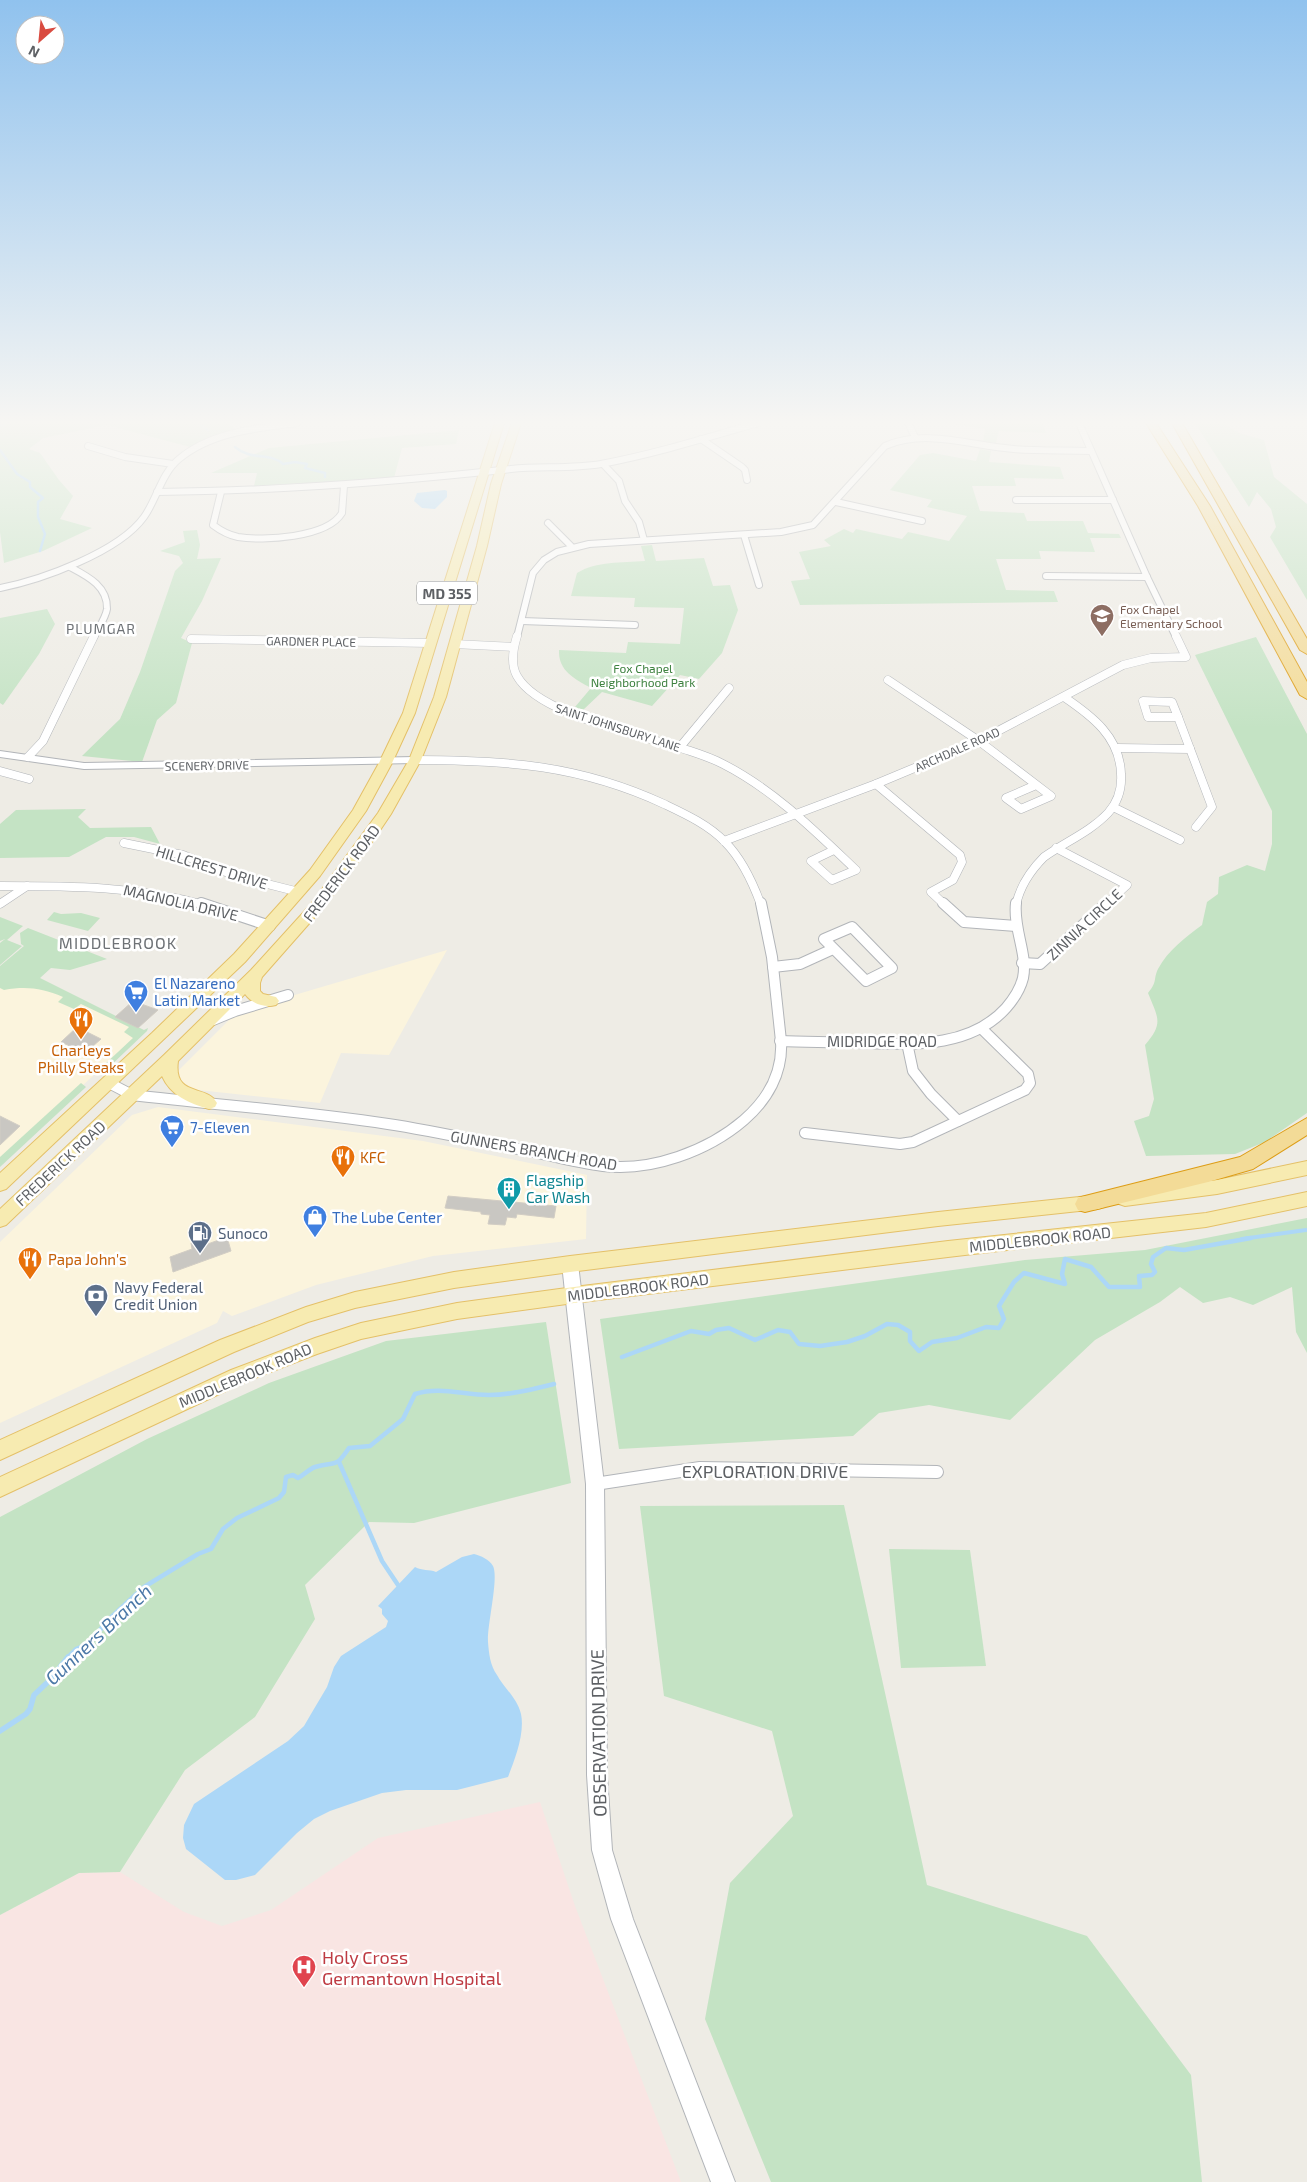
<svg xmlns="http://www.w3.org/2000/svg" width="1307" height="2182" font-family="'Exo 2',sans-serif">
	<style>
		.commercial { fill: #fbf4dd }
		.medical { fill: #f9e5e3 }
		.green { fill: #c4e3c4 }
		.water { fill: #acd7f7 }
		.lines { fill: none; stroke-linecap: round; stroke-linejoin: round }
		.stream-far3 { stroke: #acd7f7; stroke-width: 2.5 }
		.stream-far2 { stroke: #acd7f7; stroke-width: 4 }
		.stream-far1 { stroke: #acd7f7; stroke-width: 4.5 }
		.stream { stroke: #acd7f7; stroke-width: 5.5 }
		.building { fill: #c9c7c2; stroke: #d2cdc4 }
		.minor-far3-casing { stroke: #b2b5b9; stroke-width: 8 }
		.minor-far2-casing { stroke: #b2b5b9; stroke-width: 9 }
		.minor-far1-casing { stroke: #b2b5b9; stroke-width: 12 }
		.minor-casing { stroke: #b2b5b9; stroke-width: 14 }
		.tertiary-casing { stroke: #b2b5b9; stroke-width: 2 }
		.primary-casing { stroke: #e4c068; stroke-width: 2 }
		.motorway-casing { stroke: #dd9d16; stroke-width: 2 }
		.minor-far3 { stroke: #fff; stroke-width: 6 }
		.minor-far2 { stroke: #fff; stroke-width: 8 }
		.minor-far1 { stroke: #fff; stroke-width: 10 }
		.minor { stroke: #fff; stroke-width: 12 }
		.tertiary { fill: #fff; fill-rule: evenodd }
		.primary { fill: #f7ebb1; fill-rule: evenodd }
		.motorway { fill: #f3db97; fill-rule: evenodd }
		.labels { text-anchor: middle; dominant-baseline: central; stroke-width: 5; stroke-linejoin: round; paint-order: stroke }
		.far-education-label { font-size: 12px; fill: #785e54; stroke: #fff; text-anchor: start }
		.far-street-label { font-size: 12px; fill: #5d6064; stroke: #fff }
		.far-park-label { font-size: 12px; fill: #3e8240; stroke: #fff }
		.shield { fill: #fff; stroke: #8e9092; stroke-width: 1 }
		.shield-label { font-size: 14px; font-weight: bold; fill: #5d6064 }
		.far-neighbourhood-label { font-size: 14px; letter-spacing: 1px; fill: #6e7276; stroke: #fff }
		.street-label { font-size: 15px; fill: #5d6064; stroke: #fff }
		.shop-label { font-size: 15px; fill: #366cbe; stroke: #fff; text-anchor: start }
		.food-label { font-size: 15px; fill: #c56008; stroke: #fff; text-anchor: start }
		.culture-label { font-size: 15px; fill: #0d838f; stroke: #fff; text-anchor: start }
		.service-label { font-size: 15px; fill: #4e5e75; stroke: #fff; text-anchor: start }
		.neighbourhood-label { font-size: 16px; letter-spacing: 1px; fill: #6e7276; stroke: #fff }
		.near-street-label { font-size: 18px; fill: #5d6064; stroke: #fff }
		.near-health-label { font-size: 18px; fill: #be3a42; stroke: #fff; text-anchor: start }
		.near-water-label { font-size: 19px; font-style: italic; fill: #4b78a7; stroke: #fff }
	</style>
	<rect width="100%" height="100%" fill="#eeece5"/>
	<g class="commercial">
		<polygon points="447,950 389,1055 341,1053 320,1103 189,1089 181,1085 178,1071 237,1012"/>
		<polygon points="28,980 141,1031 0,1163 0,987"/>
		<polygon points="158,1107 423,1141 587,1175 586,1239 433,1256 316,1285 232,1316 223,1311 217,1323 0,1423 0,1242 132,1115"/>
	</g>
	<polygon class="medical" points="540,1802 575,1906 681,2182 0,2182 0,1915 79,1873 120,1872 184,1912 222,1926 271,1910 378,1838"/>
	<g class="green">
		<polygon points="0,423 227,423 235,429 212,436 190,447 107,425 43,438 29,449 40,453 59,480 73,496 60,519 92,528 43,551 4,563 0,532"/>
		<polygon points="946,423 1042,423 1046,433 999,431 996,443 983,441 985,429"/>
		<polygon points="1195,423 1223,423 1239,433 1264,440 1274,477 1307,504 1307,600 1270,537 1276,527 1271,509 1257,492 1249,507"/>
		<polygon points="459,430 456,444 402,448 394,478 254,486 257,473 211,473 269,448"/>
		<polygon points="980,449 991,451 989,462 1060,467 1064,479 1014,478 1016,486 972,486 980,511 1024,513 1027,521 1083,521 1088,533 1119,534 1121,538 1090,538 1095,552 1039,551 1041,559 996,559 1006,590 1054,591 1058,602 800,605 791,581 810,579 799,552 831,546 824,540 844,529 853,533 856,529 902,539 908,532 949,541 967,516 927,507 932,500 890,490 920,455 933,453 976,461"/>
		<polygon points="197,530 200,545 197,559 221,558 202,601 181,638 192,643 176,703 157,720 142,762 82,756 120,719 140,672 175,571 183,563 179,556 160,551 185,542 183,531"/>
		<path d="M652 545 656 561 704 558 713 586 730 585 738 610 722 653 699 679 680 675 652 706 602 692 583 710 575 707 591 688C575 679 558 671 559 650L626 653 628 642 680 644 684 608 634 607 635 598 571 596 577 573C597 561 621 563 645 561L641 546Z"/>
		<polygon points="47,609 55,624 39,654 3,705 0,703 0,618"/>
		<path d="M1256 637 1307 734V1113L1265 1142 1235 1154 1146 1156 1134 1121 1149 1116 1154 1099 1145 1045C1164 1023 1158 1018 1148 993 1158 981 1153 979 1158 969 1168 950 1186 937 1202 925L1207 902 1218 894 1219 877 1247 865 1265 871 1272 844V811L1195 655Z"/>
		<polygon points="86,809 78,817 90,828 151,827 160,844 134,837 106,837 69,857 0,858 0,824 16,810"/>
		<polygon points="54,912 61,914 81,913 100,918 88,931 47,920"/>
		<polygon points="0,917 23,926 7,940 22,946 0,965 0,943 5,939 0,941"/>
		<path d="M28 928 107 959 70 970 51 968 40 978 144 1030 148 1028 147 1031 106 1070 93 1065 96 1063 103 1066 133 1038 124 1032 129 1027 81 1004 74 1009 58 1002 63 997C42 988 26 986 4 990L0 988V966L24 946 21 944 20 933Z"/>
		<polygon points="81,1083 86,1087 0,1167 0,1157"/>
		<polygon points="1307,1218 1307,1353 1296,1332 1292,1287 1253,1305 1230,1297 1203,1303 1180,1287 1160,1302 1095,1340 1010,1420 929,1405 879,1413 853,1436 619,1449 600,1319 1025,1260 1145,1250"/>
		<polygon points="546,1322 571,1483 414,1523 369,1522 305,1585 315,1619 255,1717 185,1770 120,1872 79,1873 0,1915 0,1517 147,1439 269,1383 386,1341"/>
		<polygon points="844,1505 927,1885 1087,1936 1191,2075 1202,2182 771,2182 705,2019 730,1883 793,1816 772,1731 664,1696 640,1506"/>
		<polygon points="889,1549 970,1550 986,1666 901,1668"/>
	</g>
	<g class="water">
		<polygon points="445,490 447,491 447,497 435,509 422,508 414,501 417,493"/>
		<path d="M474 1554C481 1556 489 1559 493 1566 499 1578 487 1625 488 1642 489 1654 490 1665 497 1675 504 1688 517 1698 521 1714 525 1733 515 1759 508 1777L457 1790H406L382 1793 330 1811 314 1819 297 1833 255 1875 236 1880H225L186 1849 183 1838 184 1825 194 1804 288 1741 304 1726 311 1714 327 1687 334 1667 341 1656 386 1627 388 1621 382 1614V1609L378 1606 415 1567C422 1571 429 1569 436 1572L462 1557Z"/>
	</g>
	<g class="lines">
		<g class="stream-far3">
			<polyline points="197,423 208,430"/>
			<polyline points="0,425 6,423"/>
			<path d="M235 447C251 461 270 452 283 464L295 462 307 464 305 468 325 473V477"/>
			<polyline points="0,450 17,474 30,482 30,487 43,498 38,502 38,517 45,534 40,551"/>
		</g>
		<polyline class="stream-far2" points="1242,1239 1306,1230"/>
		<g class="stream-far1">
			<polyline points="622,1357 691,1331 709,1334 716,1330 729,1328 755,1340 778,1330 790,1332 799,1344 820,1346 847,1342 865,1336 887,1324 898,1325 910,1332 910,1341 919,1351 932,1342 957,1338 986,1327 999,1328 1004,1319 999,1306 1014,1282 1024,1273 1065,1284 1062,1274 1065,1259 1091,1267 1109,1287 1140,1287 1139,1276 1152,1275 1155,1272 1151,1264 1153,1257 1166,1248 1184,1250 1251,1238"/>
			<polyline points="339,1462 382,1561 398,1585"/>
			<path d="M67 1658 76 1649 90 1643 107 1621 144 1587 198 1554 211 1549 223 1529 237 1518 279 1498 284 1492 286 1477 293 1475 298 1478C304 1475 309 1469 315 1467 337 1460 334 1470 349 1448L370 1446 403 1419 415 1394C440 1386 463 1395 489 1395 511 1395 533 1389 554 1384"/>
		</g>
		<polyline class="stream" points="0,1731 26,1714 30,1709 34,1695 50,1680 68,1657"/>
	</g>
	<g class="building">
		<polygon points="133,1001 158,1010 138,1028 115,1017"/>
		<polygon points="77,1027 101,1039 85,1053 61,1042"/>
		<polygon points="0,1116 20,1126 0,1145"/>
		<polygon points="448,1196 556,1206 554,1218 517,1214 516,1218 507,1217 505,1225 488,1224 490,1215 481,1214 481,1212 445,1208"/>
		<polygon points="227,1237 231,1251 173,1272 170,1257 192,1249 191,1243 204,1238 205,1245"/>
	</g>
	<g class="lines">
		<defs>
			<g id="minor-far3">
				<polyline points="908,423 915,437"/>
				<polyline points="1079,423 1147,577 1176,637"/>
				<polyline points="701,439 742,467 745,470 747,480"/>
				<polyline points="88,446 125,457 173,464"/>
				<polyline points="603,464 619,481 625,501 639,522 644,540"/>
				<path d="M157 492C276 491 393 482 511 469 541 466 571 469 601 464 654 454 706 438 758 423"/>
				<path d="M221 492 213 525C221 531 228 535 238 537 263 541 327 538 342 513L344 486"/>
				<polyline points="1016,500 1113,500"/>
				<polyline points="836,502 922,521"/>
				<polyline points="548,523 571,546"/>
				<polyline points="744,535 759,585"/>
				<path d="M70 567C87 576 108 586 107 609 106 617 98 629 94 637"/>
				<polyline points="1046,576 1147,577"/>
				<path d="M0 588C41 580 119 552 144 517 157 499 161 474 179 459 211 432 257 428 297 423"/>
				<polyline points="522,621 635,625"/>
				<path d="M517 637 533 573 544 560 557 552 589 544 781 532 813 525 885 446C927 428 971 446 1014 449 1039 451 1065 450 1091 451"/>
			</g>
			<g id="minor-far2">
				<path d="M517 636C513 649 510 664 517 676 543 722 673 738 723 764 774 790 815 831 856 870L832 880 811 861 834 850"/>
				<polyline points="191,639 431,643"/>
				<polyline points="454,644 513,647"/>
				<polyline points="888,680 979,741 1051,796 1021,809 1006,798 1036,785"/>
				<polygon points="1143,701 1172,702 1178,717 1148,717"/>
				<polyline points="1178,717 1212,807 1196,827"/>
				<polyline points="680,747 729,688"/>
				<polyline points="1117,748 1190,749"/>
				<polyline points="28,757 43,741 94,636"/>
				<path d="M415 760C506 760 580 765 664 804 685 814 709 825 725 842 741 858 753 883 761 905"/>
				<polyline points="0,771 29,779"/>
				<polyline points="876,784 960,855 962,862 953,880 931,892 945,905"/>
				<polyline points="1113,807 1180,840"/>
				<polyline points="724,841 876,784 979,741 1123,665 1151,658 1186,657 1176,636"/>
				<polyline points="124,843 183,855 236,876 299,892"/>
				<polyline points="1056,848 1127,885 1105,905"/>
				<path d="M0 886C70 886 137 886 205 905"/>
				<polyline points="0,904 27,886"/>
				<path d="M1016 905C1020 886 1031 870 1044 857 1065 842 1090 832 1108 813 1118 802 1122 789 1121 774 1120 737 1092 716 1064 697"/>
			</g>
			<g id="minor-far1">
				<polyline points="201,903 270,926"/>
				<polyline points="943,903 964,922 1016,926"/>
				<polygon points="852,927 892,968 866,981 824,939"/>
				<polyline points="1022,963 1040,964 1107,903"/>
				<polyline points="773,967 800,964 833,949"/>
				<polyline points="213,1020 235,1011 288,995"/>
				<path d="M780 1041C805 1042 831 1042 856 1043 908 1044 968 1050 1006 1008 1013 1000 1020 990 1023 978 1028 954 1013 929 1016 903"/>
				<polyline points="907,1043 913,1071 931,1094 958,1121"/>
				<path d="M109 1083 132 1095C217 1105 303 1111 388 1124 435 1131 482 1142 529 1151 553 1156 578 1163 603 1166 651 1172 708 1151 744 1120 767 1100 783 1073 781 1041L772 957 761 903"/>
				<polyline points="805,1133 900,1144 913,1142 1025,1090 1030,1083 1028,1074 981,1028"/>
			</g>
			<polyline id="minor" points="595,1484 700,1468 937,1472"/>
			<g id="tertiary">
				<polygon points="0,751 84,763 415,757 420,760 415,763 84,769 0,757"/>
				<polygon points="570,1257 575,1259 578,1264 604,1484 607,1775 612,1850 633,1919 735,2182 711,2182 611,1919 592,1850 587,1775 586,1484 562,1264 565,1259"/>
			</g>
			<g id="primary">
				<polygon points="495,423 504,423 415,713 392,763 366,811 320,876 245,962 26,1170 6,1189 0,1191 0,1173 152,1033 234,954 310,870 353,810 379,763 403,713"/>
				<path d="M512 423H521L501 484 487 546 446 697 421 760 391 814 366 851 321 910 262 977 260 983V991L263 994 276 997 279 1001 276 1005C265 1008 252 1004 245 994L178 1061C173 1098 207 1084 217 1103L215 1107 209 1109C189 1103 171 1096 162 1076L6 1225 0 1227V1209L164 1055 251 970 311 904 378 813 409 760 434 697 477 546 491 484Z"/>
				<polygon points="1307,1161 1307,1175 1217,1194 1125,1206 1119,1204 1116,1199 1119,1194 1125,1192 1217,1180"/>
				<polygon points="1307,1192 1307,1206 1206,1227 948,1257 574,1303 457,1319 361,1339 317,1354 245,1382 0,1497 0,1477 231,1370 315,1338 361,1323 457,1303 574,1287 948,1241 1206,1213"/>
				<polygon points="1098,1195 1104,1197 1107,1202 1104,1207 1098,1209 938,1226 570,1272 454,1288 355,1308 308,1322 234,1352 0,1460 0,1440 220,1340 306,1307 355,1292 454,1272 570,1256 938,1212"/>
			</g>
			<g id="motorway">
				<polygon points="1146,423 1156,423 1210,506 1307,682 1307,699 1300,695 1198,506"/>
				<polygon points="1172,423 1182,423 1307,639 1307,654 1300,650"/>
				<polygon points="1307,1118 1307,1135 1253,1169 1208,1182 1085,1212 1078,1210 1075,1204 1078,1198 1085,1196 1240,1157"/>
			</g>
		</defs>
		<use href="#minor-far3" class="minor-far3-casing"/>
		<use href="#minor-far2" class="minor-far2-casing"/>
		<use href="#minor-far1" class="minor-far1-casing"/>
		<use href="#minor" class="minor-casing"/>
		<use href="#tertiary" class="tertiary-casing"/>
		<use href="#primary" class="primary-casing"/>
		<use href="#motorway" class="motorway-casing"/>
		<use href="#minor-far3" class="minor-far3"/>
		<use href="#minor-far2" class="minor-far2"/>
		<use href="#minor-far1" class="minor-far1"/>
		<use href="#minor" class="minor"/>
		<use href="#tertiary" class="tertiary"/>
		<use href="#primary" class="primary"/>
		<use href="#motorway" class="motorway"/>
	</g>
	<linearGradient id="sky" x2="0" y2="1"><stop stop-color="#90c2ee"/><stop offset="0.58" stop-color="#f7f6f3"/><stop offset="1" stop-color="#f7f6f3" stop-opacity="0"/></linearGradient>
	<rect width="1307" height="729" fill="url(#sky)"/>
	<defs>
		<symbol id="school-pin" viewBox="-11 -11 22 30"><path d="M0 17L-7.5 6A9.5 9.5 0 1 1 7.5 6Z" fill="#8d6e63" stroke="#fff"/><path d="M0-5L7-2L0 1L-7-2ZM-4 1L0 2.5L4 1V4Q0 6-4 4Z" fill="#fff"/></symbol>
		<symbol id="supermarket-pin" viewBox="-11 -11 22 30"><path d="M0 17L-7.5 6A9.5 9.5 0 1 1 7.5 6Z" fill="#3f7fe0" stroke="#fff"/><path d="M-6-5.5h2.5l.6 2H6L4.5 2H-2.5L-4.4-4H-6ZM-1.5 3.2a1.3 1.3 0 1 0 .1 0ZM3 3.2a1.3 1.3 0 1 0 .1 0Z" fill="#fff"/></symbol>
		<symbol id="restaurant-pin" viewBox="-11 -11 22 30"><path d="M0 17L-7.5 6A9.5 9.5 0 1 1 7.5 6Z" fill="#e8710a" stroke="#fff"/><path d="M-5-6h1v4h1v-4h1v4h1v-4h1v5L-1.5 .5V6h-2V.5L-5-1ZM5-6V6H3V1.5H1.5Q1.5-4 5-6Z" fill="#fff"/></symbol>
		<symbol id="building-pin" viewBox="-11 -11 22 30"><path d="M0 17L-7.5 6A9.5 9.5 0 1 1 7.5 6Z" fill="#0f9aa8" stroke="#fff"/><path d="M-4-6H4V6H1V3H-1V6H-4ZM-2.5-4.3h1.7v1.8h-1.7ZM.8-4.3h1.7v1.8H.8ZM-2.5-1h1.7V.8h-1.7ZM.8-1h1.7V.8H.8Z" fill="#fff"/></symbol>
		<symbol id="shop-pin" viewBox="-11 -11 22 30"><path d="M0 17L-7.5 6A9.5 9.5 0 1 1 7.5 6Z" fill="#3f7fe0" stroke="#fff"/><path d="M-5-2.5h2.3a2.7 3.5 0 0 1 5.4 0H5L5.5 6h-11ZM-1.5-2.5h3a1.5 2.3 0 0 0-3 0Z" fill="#fff"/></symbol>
		<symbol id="fuel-pin" viewBox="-11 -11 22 30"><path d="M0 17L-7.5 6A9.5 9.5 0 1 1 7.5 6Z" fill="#5c6f8a" stroke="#fff"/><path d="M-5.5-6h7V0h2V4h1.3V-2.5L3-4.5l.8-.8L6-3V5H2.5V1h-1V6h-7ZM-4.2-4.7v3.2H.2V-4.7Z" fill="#fff"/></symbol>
		<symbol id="bank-pin" viewBox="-11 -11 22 30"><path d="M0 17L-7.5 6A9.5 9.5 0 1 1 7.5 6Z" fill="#5c6f8a" stroke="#fff"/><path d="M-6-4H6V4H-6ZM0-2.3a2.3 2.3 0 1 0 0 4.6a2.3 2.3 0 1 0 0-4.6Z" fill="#fff"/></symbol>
		<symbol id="hospital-pin" viewBox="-11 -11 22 30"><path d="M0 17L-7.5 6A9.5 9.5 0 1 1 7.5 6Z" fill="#e0444e" stroke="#fff"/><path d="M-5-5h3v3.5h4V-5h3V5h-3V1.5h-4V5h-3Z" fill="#fff"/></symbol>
	</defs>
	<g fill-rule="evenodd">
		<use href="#school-pin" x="1088" y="602" width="28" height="38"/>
		<use href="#supermarket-pin" x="122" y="978" width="28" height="38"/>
		<use href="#restaurant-pin" x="67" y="1005" width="28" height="38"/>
		<use href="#supermarket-pin" x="158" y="1113" width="28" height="38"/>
		<use href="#restaurant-pin" x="329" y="1143" width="28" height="38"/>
		<use href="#building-pin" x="495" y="1175" width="28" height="38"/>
		<use href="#shop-pin" x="301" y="1203" width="28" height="38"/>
		<use href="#fuel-pin" x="186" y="1219" width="28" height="38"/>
		<use href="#restaurant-pin" x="16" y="1245" width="28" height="38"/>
		<use href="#bank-pin" x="82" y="1282" width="28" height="38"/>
		<use href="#hospital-pin" x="290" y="1953" width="28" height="38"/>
	</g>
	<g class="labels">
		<g class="far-education-label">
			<text x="1120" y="609">Fox Chapel<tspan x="1120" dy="14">Elementary School</tspan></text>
		</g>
		<g class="far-street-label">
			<text transform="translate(311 641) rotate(1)">GARDNER PLACE</text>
			<text transform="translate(618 727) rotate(18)">SAINT JOHNSBURY LANE</text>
			<text transform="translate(957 749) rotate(-24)">ARCHDALE ROAD</text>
			<text transform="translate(207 765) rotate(-1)">SCENERY DRIVE</text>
		</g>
		<g class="far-park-label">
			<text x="643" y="668">Fox Chapel<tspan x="643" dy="14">Neighborhood Park</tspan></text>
		</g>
		<rect class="shield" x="417" y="581.5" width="60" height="23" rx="4"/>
		<g class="shield-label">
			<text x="447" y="593">MD 355</text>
		</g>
		<g class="far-neighbourhood-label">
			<text x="101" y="628">PLUMGAR</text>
		</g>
		<g class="street-label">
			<text transform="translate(212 867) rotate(17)">HILLCREST DRIVE</text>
			<text transform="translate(341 873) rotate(-53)">FREDERICK ROAD</text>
			<text transform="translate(181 902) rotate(13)">MAGNOLIA DRIVE</text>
			<text transform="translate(1084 924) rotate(-43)">ZINNIA CIRCLE</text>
			<text x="882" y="1041">MIDRIDGE ROAD</text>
			<text transform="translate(534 1150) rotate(10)">GUNNERS BRANCH ROAD</text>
			<text transform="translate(60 1163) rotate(-43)">FREDERICK ROAD</text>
			<text transform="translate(1040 1239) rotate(-6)">MIDDLEBROOK ROAD</text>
			<text transform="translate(638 1287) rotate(-7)">MIDDLEBROOK ROAD</text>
			<text transform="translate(245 1375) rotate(-23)">MIDDLEBROOK ROAD</text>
		</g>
		<g class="shop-label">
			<text x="154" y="983">El Nazareno<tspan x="154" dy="17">Latin Market</tspan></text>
			<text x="190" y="1127">7-Eleven</text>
			<text x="332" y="1217">The Lube Center</text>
		</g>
		<g class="food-label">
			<text x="81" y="1050" text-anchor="middle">Charleys<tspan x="81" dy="17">Philly Steaks</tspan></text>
			<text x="360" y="1157">KFC</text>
			<text x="48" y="1259">Papa John's</text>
		</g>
		<g class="culture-label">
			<text x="526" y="1180">Flagship<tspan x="526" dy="17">Car Wash</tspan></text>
		</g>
		<g class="service-label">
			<text x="218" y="1233">Sunoco</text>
			<text x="114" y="1287">Navy Federal<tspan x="114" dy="17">Credit Union</tspan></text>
		</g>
		<g class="neighbourhood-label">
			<text x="118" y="942">MIDDLEBROOK</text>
		</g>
		<g class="near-street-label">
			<text x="765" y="1471">EXPLORATION DRIVE</text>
			<text transform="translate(598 1733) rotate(-91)">OBSERVATION DRIVE</text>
		</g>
		<g class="near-health-label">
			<text x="322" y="1957">Holy Cross<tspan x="322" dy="21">Germantown Hospital</tspan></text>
		</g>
		<g class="near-water-label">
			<text transform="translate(98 1634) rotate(-43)">Gunners Branch</text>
		</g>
	</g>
	<g transform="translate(40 40) rotate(207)"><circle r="24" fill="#ffffff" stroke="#bebfc1"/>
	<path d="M0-4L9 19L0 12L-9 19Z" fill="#d94b40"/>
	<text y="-8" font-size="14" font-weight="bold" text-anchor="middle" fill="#5d6064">N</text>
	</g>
</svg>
